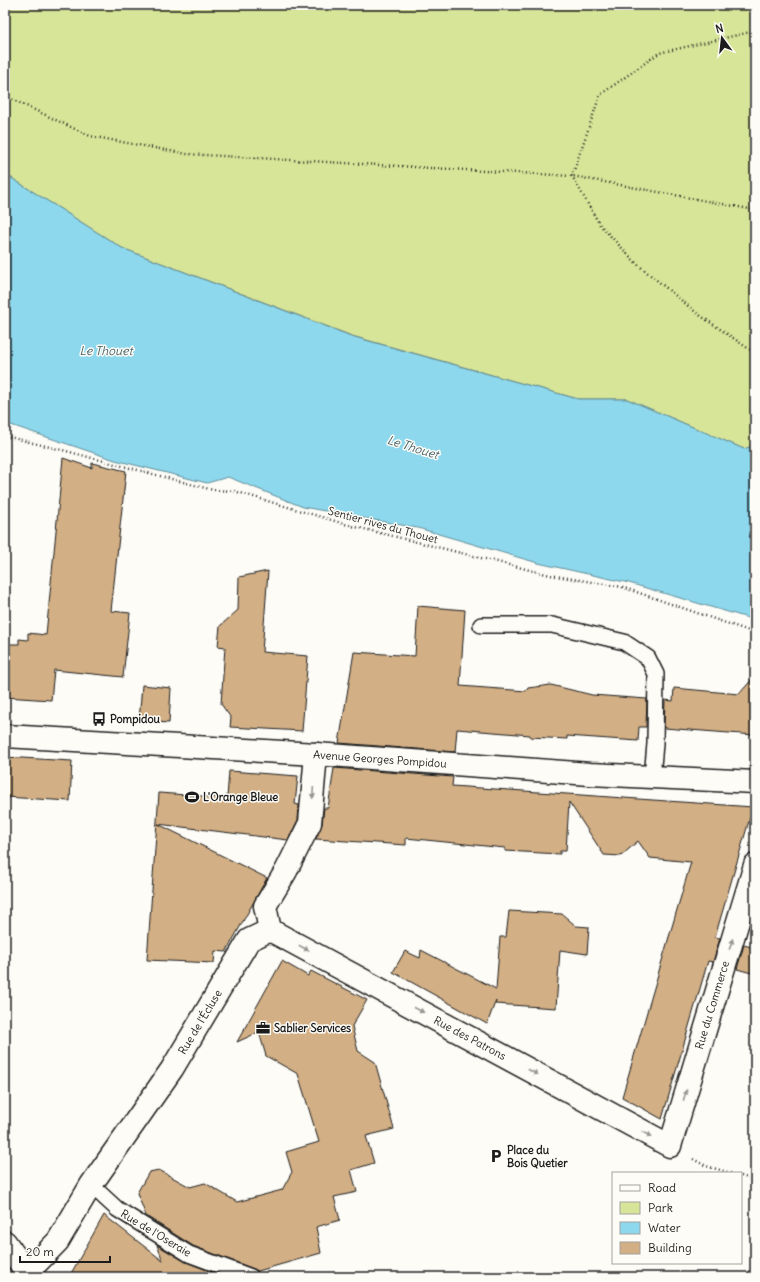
<svg xmlns="http://www.w3.org/2000/svg" width="760" height="1282" font-family="Delius,sans-serif">
	<style>
		.green { fill: #d7e598; stroke: #7a805a }
		.water { fill: #8dd8ed; stroke: #608d99 }
		.building { fill: #d2af85; stroke: #1c1c1c }
		.lines { fill: none; stroke-linecap: round; stroke-linejoin: round }
		.lane-casing { stroke: #1c1c1c; stroke-width: 18 }
		.street-casing { stroke: #1c1c1c; stroke-width: 25 }
		.secondary-casing { stroke: #1c1c1c; stroke-width: 25 }
		.path { stroke: #1c1c1c; stroke-width: 2.5; stroke-dasharray: 1 3; stroke-linecap: butt }
		.lane { stroke: #fdfcf7; stroke-width: 15 }
		.street { stroke: #fdfcf7; stroke-width: 22 }
		.secondary { stroke: #fdfcf7; stroke-width: 22 }
		.oneway { fill: #989794 }
		.labels { text-anchor: middle; dominant-baseline: central; stroke-width: 3; stroke-linejoin: round; paint-order: stroke }
		.street-label { font-size: 11px; fill: #1c1c1c; stroke: #fdfcf7 }
		.poi-label { font-size: 11px; font-weight: bold; fill: #1c1c1c; stroke: #fdfcf7; text-anchor: start }
		.water-label { font-size: 12px; font-style: italic; fill: #445e65; stroke: #fdfcf7 }
	</style>
	<rect width="100%" height="100%" fill="#fdfcf7"/>
	<filter id="ink" filterUnits="userSpaceOnUse"><feTurbulence type="fractalNoise" baseFrequency=".025" numOctaves="2"/><feDisplacementMap in="SourceGraphic" scale="8" xChannelSelector="R" yChannelSelector="G"/><feConvolveMatrix kernelMatrix="1 2 1 2 8 2 1 2 1" color-interpolation-filters="sRGB"/></filter>
	<g filter="url(#ink)">
		<polygon class="green" points="5,5 755,5 755,445 744,449 627,399 578,399 352,336 122,248 5,174"/>
		<polygon class="water" points="5,174 122,248 351,336 578,399 627,399 744,449 755,445 755,620 629,583 538,563 418,528 303,507 228,477 207,483 115,460 5,423"/>
		<g class="building">
			<polygon points="63,458 92,468 92,463 126,471 111,611 130,613 123,677 54,670 51,700 5,697 5,644 19,644 19,639 28,640 28,633 46,635"/>
			<polygon points="268,571 262,652 308,656 302,731 230,727 231,718 221,704 225,647 218,646 220,626 238,610 239,577"/>
			<polygon points="418,606 465,610 460,686 526,691 528,688 551,685 592,695 647,699 646,727 639,727 638,741 567,736 567,739 530,737 530,735 457,729 455,752 339,743 354,652 415,656"/>
			<polygon points="755,676 755,735 664,728 665,700 673,701 674,688 739,694"/>
			<polygon points="142,685 171,688 169,723 139,721"/>
			<polygon points="5,757 72,761 70,801 5,797"/>
			<polygon points="334,768 453,777 452,786 753,807 715,937 720,938 713,962 708,961 662,1119 622,1097 691,862 650,858 638,841 621,856 604,855 569,802 566,851 560,851 560,854 505,851 505,848 406,838 406,845 316,839 322,824 324,808 328,808"/>
			<polygon points="229,771 298,776 295,804 299,805 298,820 288,840 158,824 267,878 226,952 215,951 214,963 147,960 159,793 227,798"/>
			<polygon points="509,911 562,914 576,926 589,927 587,954 560,950 556,1008 495,1004 496,1000 487,1024 393,972 405,951 420,958 421,950 496,989 500,937 506,937"/>
			<polygon points="744,945 755,948 755,974 737,969"/>
			<polygon points="282,961 308,976 311,971 367,1000 352,1026 358,1051 375,1062 394,1129 366,1136 374,1163 351,1170 357,1192 334,1197 340,1220 316,1227 321,1253 258,1271 254,1269 193,1246 146,1216 137,1193 149,1172 159,1170 190,1187 205,1183 237,1202 282,1190 292,1172 286,1152 319,1142 298,1074 266,1056 259,1032 237,1042"/>
			<polygon points="104,1215 163,1261 157,1245 186,1262 225,1277 69,1277"/>
		</g>
		<g class="lines">
			<defs>
				<g id="lane">
					<polyline points="481,625 552,625 624,642 648,658 656,674 655,744 652,777"/>
					<polyline points="91,1185 117,1209 189,1254 251,1277"/>
				</g>
				<g id="street">
					<polyline points="270,930 670,1146 755,865"/>
					<polyline points="270,930 265,906 286,871 310,823 316,754"/>
					<polyline points="27,1273 58,1241 91,1185 172,1069 249,940 270,930"/>
				</g>
				<g id="secondary">
					<polyline points="5,736 316,754 590,774 755,782"/>
					<polyline points="5,1242 30,1277"/>
				</g>
			</defs>
			<use href="#lane" class="lane-casing"/>
			<use href="#street" class="street-casing"/>
			<use href="#secondary" class="secondary-casing"/>
			<g class="path">
				<polyline points="755,31 659,53 600,95 572,176 600,225 637,264 698,314 755,353"/>
				<polyline points="5,96 90,136 187,154 572,176 755,210"/>
				<polyline points="5,436 66,451 213,490 234,491 348,525 550,575 622,587 755,633"/>
				<polyline points="693,1159 706,1166 731,1173"/>
				<polyline points="741,1176 755,1180"/>
			</g>
			<use href="#lane" class="lane"/>
			<use href="#street" class="street"/>
			<use href="#secondary" class="secondary"/>
		</g>
		<defs><path id="oneway-solid" d="M-6-.8H1V-3.2L6.5 0L1 3.2V.8H-6Z"/></defs>
		<g class="oneway">
			<use href="#oneway-solid" transform="translate(313 793) rotate(94)"/>
			<use href="#oneway-solid" transform="translate(731 944) rotate(-73)"/>
			<use href="#oneway-solid" transform="translate(304 948) rotate(28)"/>
			<use href="#oneway-solid" transform="translate(419 1010) rotate(28)"/>
			<use href="#oneway-solid" transform="translate(533 1072) rotate(28)"/>
			<use href="#oneway-solid" transform="translate(685 1095) rotate(-73)"/>
			<use href="#oneway-solid" transform="translate(647 1134) rotate(28)"/>
		</g>
	</g>
	<defs>
		<symbol id="bus-bare" viewBox="-9 -9 18 18"><path d="M-5-6H5V4H4V6H2V4H-2V6H-4V4H-5ZM-3.5-4V0h7V-4ZM-3.5 1.2v1.5H-2V1.2ZM2 1.2v1.5H3.5V1.2Z" fill="#1c1c1c" stroke="#fdfcf7" stroke-width="2.5" paint-order="stroke"/></symbol>
		<symbol id="stadium-bare" viewBox="-9 -9 18 18"><path d="M0-5a6.5 5 0 1 0 0 10a6.5 5 0 1 0 0-10ZM-3.5-1.8h7v3.6h-7Z" fill="#1c1c1c" stroke="#fdfcf7" stroke-width="2.5" paint-order="stroke"/></symbol>
		<symbol id="office-bare" viewBox="-9 -9 18 18"><path d="M-6-3h4V-5.5h4V-3h4V5H-6ZM-1-4.5V-3h2v-1.5ZM-6 0V1H6V0Z" fill="#1c1c1c" stroke="#fdfcf7" stroke-width="2.5" paint-order="stroke"/></symbol>
		<symbol id="parking-bare" viewBox="-9 -9 18 18"><path d="M-3.5-5.5H1a3.5 3.5 0 0 1 0 7H-1V5.5H-3.5ZM-1-3.4V-.6H.8a1.4 1.4 0 0 0 0-2.8Z" fill="#1c1c1c" stroke="#fdfcf7" stroke-width="2.5" paint-order="stroke"/></symbol>
	</defs>
	<g fill-rule="evenodd">
		<use href="#bus-bare" x="89" y="709" width="20" height="20"/>
		<use href="#stadium-bare" x="182" y="787" width="20" height="20"/>
		<use href="#office-bare" x="253" y="1018" width="20" height="20"/>
		<use href="#parking-bare" x="486" y="1146" width="20" height="20"/>
	</g>
	<g class="labels">
		<g class="street-label">
			<text transform="translate(383 525) rotate(15)">Sentier rives du Thouet</text>
			<text transform="translate(380 759) rotate(4)">Avenue Georges Pompidou</text>
			<text transform="translate(712 1005) rotate(-73)">Rue du Commerce</text>
			<text transform="translate(200 1022) rotate(-59)">Rue de l'Écluse</text>
			<text transform="translate(470 1038) rotate(28)">Rue des Patrons</text>
			<text transform="translate(156 1233) rotate(31)">Rue de l'Oseraie</text>
		</g>
		<g class="poi-label">
			<text x="110" y="719">Pompidou</text>
			<text x="203" y="797">L'Orange Bleue</text>
			<text x="274" y="1028">Sablier Services</text>
			<text x="507" y="1150">Place du<tspan x="507" dy="13">Bois Quetier</tspan></text>
		</g>
		<g class="water-label">
			<text x="106" y="350">Le Thouet</text>
			<text transform="translate(413 447) rotate(17)">Le Thouet</text>
		</g>
	</g>
	<rect width="760" height="1282" fill="none" stroke="#fdfcf7" stroke-width="20"/>
	<rect x="10" y="10" width="740" height="1262" fill="none" stroke="#1c1c1c" stroke-width="1.5" filter="url(#ink)"/>
	<rect x="612" y="1172" width="130" height="92" fill="#fdfcf7" stroke="#a3a29f"/>
	<rect x="620" y="1185" width="20" height="6" fill="#fdfcf7" stroke="#a3a29f"/>
	<text x="648" y="1192" font-size="12" fill="#1c1c1c">Road</text>
	<rect x="620" y="1202" width="20" height="12" fill="#d7e598" stroke="#a3a29f"/>
	<text x="648" y="1212" font-size="12" fill="#1c1c1c">Park</text>
	<rect x="620" y="1222" width="20" height="12" fill="#8dd8ed" stroke="#a3a29f"/>
	<text x="648" y="1232" font-size="12" fill="#1c1c1c">Water</text>
	<rect x="620" y="1242" width="20" height="12" fill="#d2af85" stroke="#a3a29f"/>
	<text x="648" y="1252" font-size="12" fill="#1c1c1c">Building</text>
	<g transform="translate(722 38) rotate(345)" stroke="#fdfcf7" stroke-width="3" paint-order="stroke">
	<path d="M0-3L7 15L0 10L-7 15Z" fill="#1c1c1c"/>
	<text y="-6" font-size="11" font-weight="bold" text-anchor="middle" fill="#1c1c1c">N</text>
	</g>
	<path d="M20 1256v6h90v-6" fill="none" stroke="#1c1c1c" stroke-width="2"/>
	<text x="26" y="1256" font-size="12" fill="#1c1c1c" stroke="#fdfcf7" stroke-width="3" paint-order="stroke">20 m</text>
</svg>
